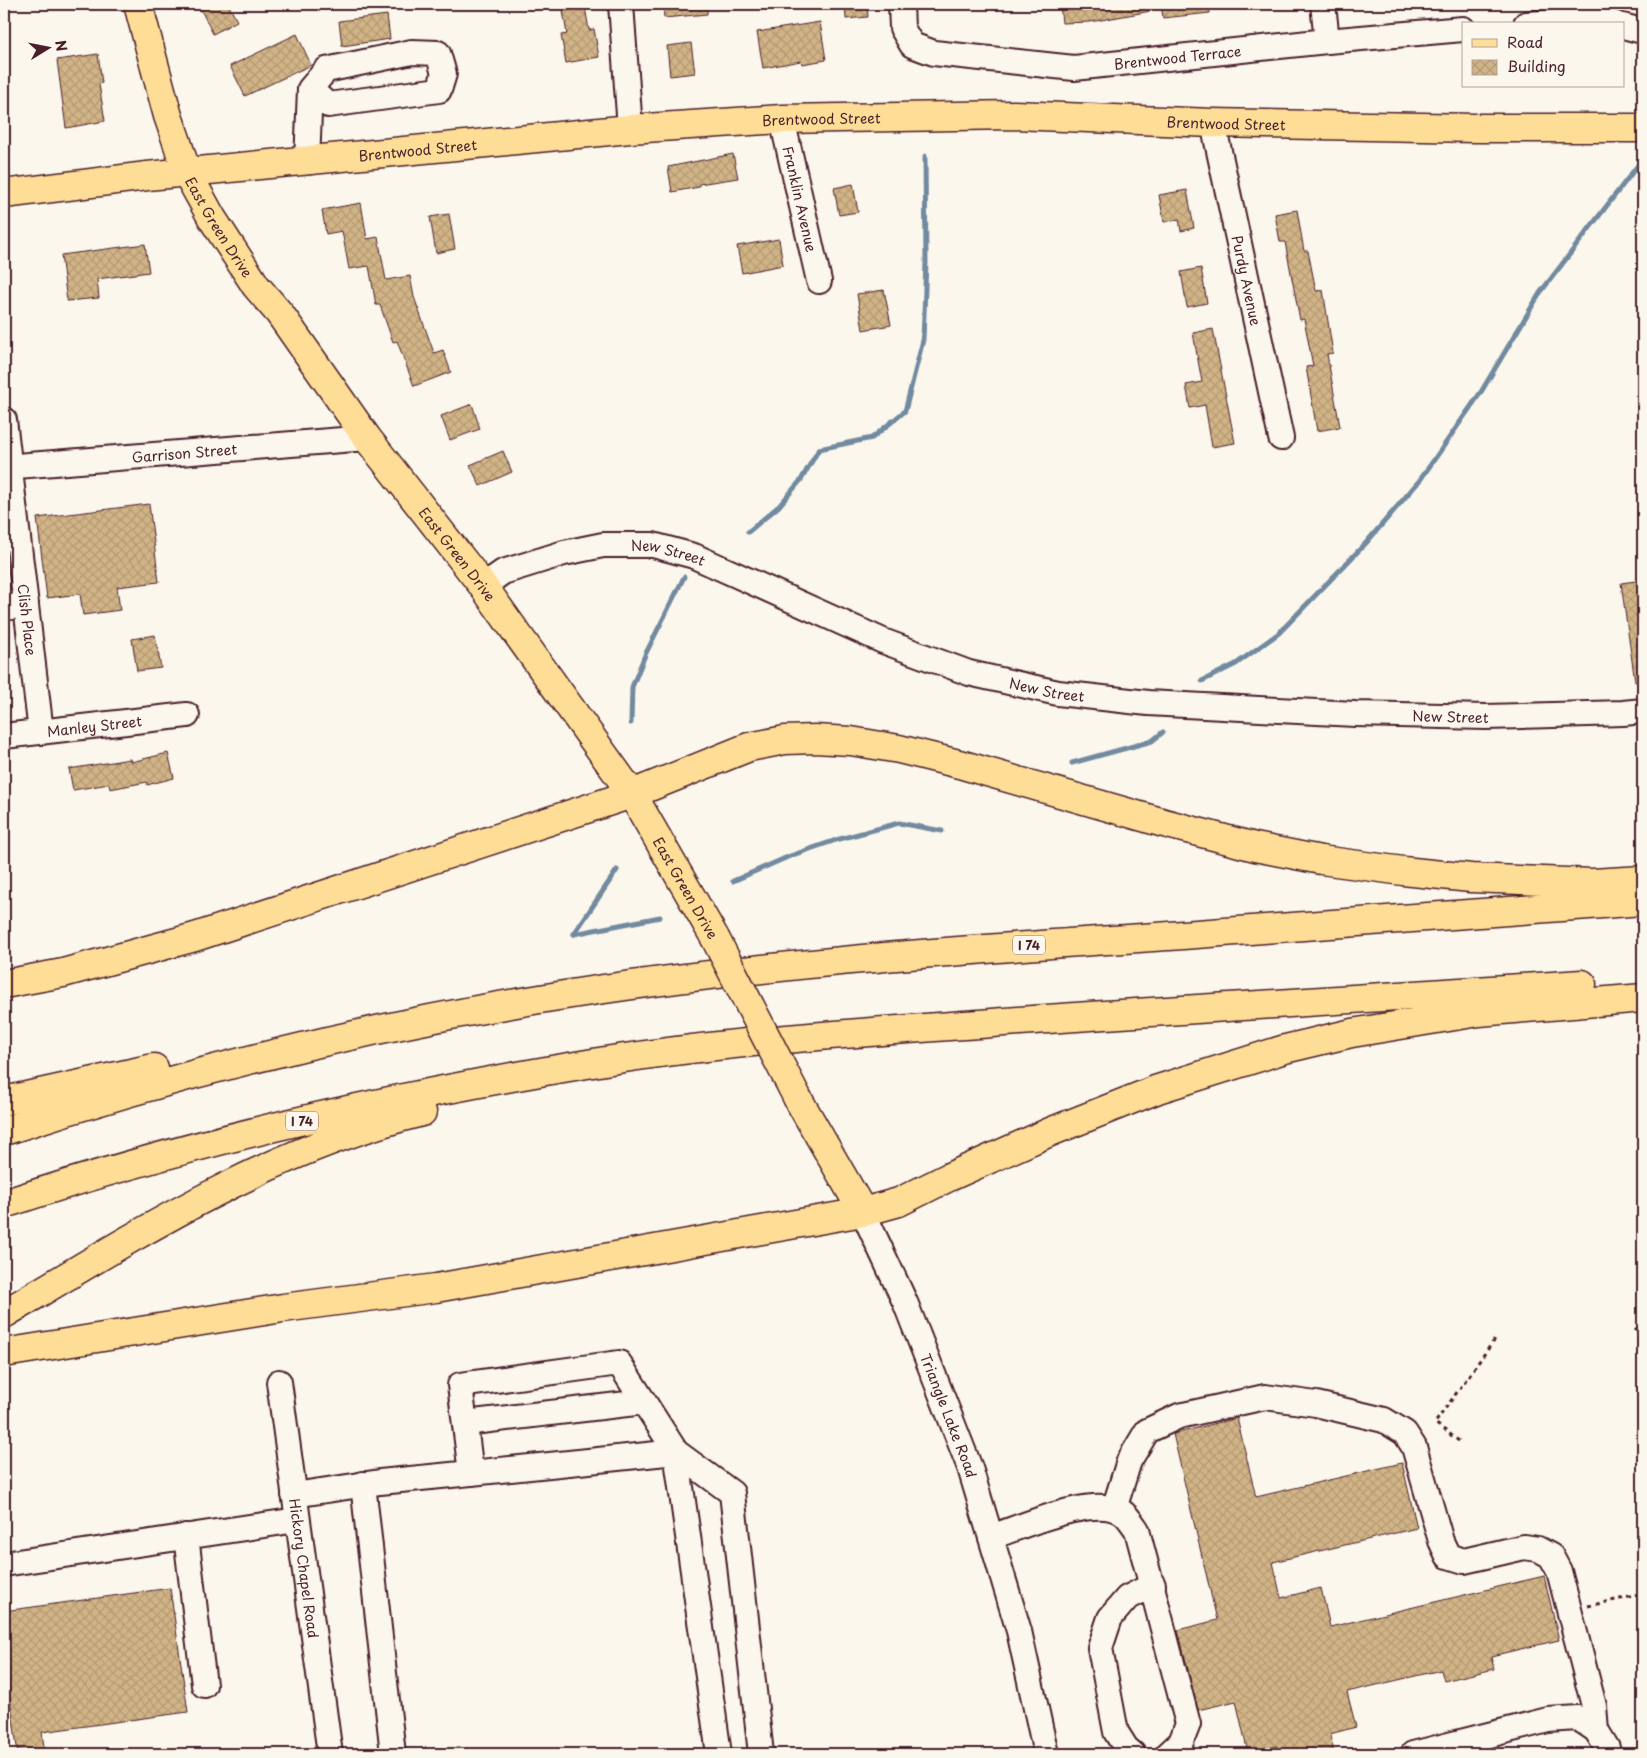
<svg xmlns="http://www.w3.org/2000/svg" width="1647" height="1758" font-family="'Playpen Sans',sans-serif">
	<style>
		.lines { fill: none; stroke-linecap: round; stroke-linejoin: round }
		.stream { stroke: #728aa0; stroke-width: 5 }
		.building { fill: url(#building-cross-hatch); stroke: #4a1f2b }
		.minor-casing { stroke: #4a1f2b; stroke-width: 28 }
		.major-casing { stroke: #4a1f2b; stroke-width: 31 }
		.highway-casing { stroke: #4a1f2b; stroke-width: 31 }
		.path { stroke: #4a1f2b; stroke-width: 3; stroke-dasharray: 4 4; stroke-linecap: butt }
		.minor { stroke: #fbf7ec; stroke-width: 24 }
		.major { stroke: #fedd96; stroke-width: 28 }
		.highway { stroke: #fedd96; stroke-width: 28 }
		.major-bridge-casing { stroke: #4a1f2b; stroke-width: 31; stroke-linecap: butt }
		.major-bridge { stroke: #fedd96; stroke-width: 28 }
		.labels { text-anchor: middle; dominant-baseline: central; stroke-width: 4.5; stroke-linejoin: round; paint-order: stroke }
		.shield { fill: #fbf7ec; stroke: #7f6065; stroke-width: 1 }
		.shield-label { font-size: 12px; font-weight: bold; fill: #4a1f2b }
		.street-label { font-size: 14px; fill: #4a1f2b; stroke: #fbf7ec }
	</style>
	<defs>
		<pattern id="building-cross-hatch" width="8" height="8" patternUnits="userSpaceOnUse" patternTransform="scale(1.25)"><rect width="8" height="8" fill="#d1b486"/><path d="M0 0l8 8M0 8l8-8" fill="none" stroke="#b59a74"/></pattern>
	</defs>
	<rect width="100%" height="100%" fill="#fbf7ec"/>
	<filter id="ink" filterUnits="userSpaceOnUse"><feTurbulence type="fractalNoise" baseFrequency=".02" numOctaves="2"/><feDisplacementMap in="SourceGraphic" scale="10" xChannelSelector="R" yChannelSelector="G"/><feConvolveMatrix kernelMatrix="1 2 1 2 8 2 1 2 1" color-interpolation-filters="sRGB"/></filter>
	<g filter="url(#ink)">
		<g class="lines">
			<g class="stream">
				<polyline points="995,8 996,4"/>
				<polyline points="748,532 779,506 801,480 819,449 872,438 905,411 923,340 926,262 925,156"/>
				<polyline points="1202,681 1236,664 1279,633 1366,543 1420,480 1481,392 1540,293 1638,165"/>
				<polyline points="631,723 632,687 645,655 684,577"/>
				<polyline points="1072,763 1152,741 1163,732"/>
				<polyline points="733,881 790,856 836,840 899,823 942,831"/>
				<polyline points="574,934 660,917"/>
				<polyline points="574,934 617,870"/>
			</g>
		</g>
		<g class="building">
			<polygon points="198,4 228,4 237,21 213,34"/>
			<polygon points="663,4 707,4 707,14 664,18"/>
			<polygon points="845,4 867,4 868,17 846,19"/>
			<polygon points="1060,4 1150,4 1151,11 1090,22 1062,23"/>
			<polygon points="1161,4 1209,4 1210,13 1163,18"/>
			<polygon points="585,7 589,30 594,29 599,57 566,63 561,35 567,34 563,11"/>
			<polygon points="387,15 390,39 342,46 339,21"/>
			<polygon points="820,22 826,60 802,64 801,61 763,68 757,32"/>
			<polygon points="297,34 311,65 245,96 230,66"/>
			<polygon points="691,43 695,73 670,76 667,46"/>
			<polygon points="98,54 102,83 99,84 105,121 66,128 57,60"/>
			<polygon points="733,154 738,178 699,184 699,187 672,192 668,167"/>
			<polygon points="853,184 858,212 839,215 834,188"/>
			<polygon points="1187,190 1194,228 1181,231 1179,219 1164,222 1159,195"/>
			<polygon points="361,203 367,239 378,237 386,280 410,276 414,297 434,353 443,350 451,372 414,386 397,341 393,342 380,305 376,305 369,266 349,269 342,231 326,234 322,210"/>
			<polygon points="1297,210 1304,251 1308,251 1316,291 1323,290 1333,353 1327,354 1340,427 1317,431 1306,367 1313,366 1304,319 1300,320 1285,242 1280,242 1275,214"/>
			<polygon points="449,214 455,249 436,253 430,217"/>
			<polygon points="779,239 783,265 742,273 737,246"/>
			<polygon points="145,244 149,272 97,279 99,298 67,301 61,255"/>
			<polygon points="1201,268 1207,303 1187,307 1181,272"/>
			<polygon points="884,290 891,325 863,330 857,294"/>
			<polygon points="1213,329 1235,443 1212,447 1205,405 1190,408 1186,385 1202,382 1193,333"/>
			<polygon points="472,404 480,429 450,440 441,416"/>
			<polygon points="503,451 512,472 480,486 470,465"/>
			<polygon points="149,504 159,582 117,587 120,610 83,615 80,594 47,598 37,518"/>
			<polygon points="1643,580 1643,681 1635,682 1621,583"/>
			<polygon points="155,635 161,668 137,671 132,639"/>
			<polygon points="168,753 174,778 147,785 147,782 110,789 109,784 73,790 69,769 130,759 131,762"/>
			<polygon points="1237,1418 1256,1497 1402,1463 1417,1528 1273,1562 1281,1598 1321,1588 1330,1627 1544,1576 1559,1640 1491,1656 1494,1669 1444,1681 1441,1670 1347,1692 1356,1727 1330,1734 1334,1754 1278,1754 1277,1746 1248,1753 1236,1701 1198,1710 1178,1630 1217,1620 1173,1434"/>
			<polygon points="170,1588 188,1712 42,1732 45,1754 18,1754 4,1656 4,1611"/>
		</g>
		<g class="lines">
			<defs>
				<g id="minor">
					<polyline points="621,4 630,129"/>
					<path id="s1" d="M901 4 902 28 912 45 934 53 1074 68 1327 41 1463 29"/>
					<polyline points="1323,4 1327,41"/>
					<polyline points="1526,24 1600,19 1616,24"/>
					<polyline points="1623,26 1638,30 1643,29"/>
					<path id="s2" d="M782 119 819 281"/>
					<path id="s3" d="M1213 123 1281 438"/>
					<polyline points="307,162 310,89 326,70 412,52 438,53 444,74 439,90 328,105 310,89"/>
					<path id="s4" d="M4 420 41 732"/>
					<path id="s5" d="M4 467 367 438"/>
					<path id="s6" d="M483 586 503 572 564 553 603 545H653L694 556 883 641 969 673 1058 693 1148 703 1355 714 1486 717 1623 713 1643 711"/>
					<polyline points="4,608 26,605"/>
					<path id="s7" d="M4 736 187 715"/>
					<path id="s8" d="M863 1212 905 1302 970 1468 1019 1631 1046 1754"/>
					<path id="s9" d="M279 1382 330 1754"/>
					<polyline points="465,1423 644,1402"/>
					<polyline points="471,1473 676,1452 719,1754"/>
					<polyline points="363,1484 393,1754"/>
					<polyline points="294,1495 380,1482 471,1473 460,1385 619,1363 676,1452 732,1493 761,1754"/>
					<polyline points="1114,1509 1129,1461 1147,1431 1179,1416 1265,1397 1316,1404 1384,1420 1405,1433 1414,1447 1441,1541 1448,1556 1464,1561 1524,1547 1538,1549 1551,1556 1559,1571 1594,1706 1596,1730"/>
					<polyline points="186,1536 204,1685"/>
					<path d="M991 1537C1022 1527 1093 1494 1122 1512 1128 1516 1133 1524 1137 1530L1188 1724 1181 1742 1168 1754"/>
					<polyline points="4,1564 297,1520"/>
					<polyline points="1133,1754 1126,1748 1116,1732 1100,1648 1110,1618 1127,1598 1153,1585"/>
					<polyline points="1413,1754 1548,1720 1578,1718 1596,1730 1607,1748 1608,1754"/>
				</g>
				<g id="major">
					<path id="s10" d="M138 4 168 116 176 139 187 173 212 218 256 286 280 314 367 438 483 586 632 794 715 938"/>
					<path id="s11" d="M4 194 147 176 630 129 782 119 1014 115 1213 123 1475 128H1643"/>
					<polyline points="798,1099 863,1212"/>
				</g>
				<g id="highway">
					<polyline points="4,984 63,973 195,937 632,794 749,747 785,740 815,739 851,741 899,749 963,765 1164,823 1255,847 1321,860 1403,871 1471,878 1592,883 1643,880"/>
					<polyline points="4,1101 154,1068"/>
					<path d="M4 1131C181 1073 363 1028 546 998 752 964 961 950 1169 936 1327 925 1485 913 1643 901"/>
					<path d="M4 1204C199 1139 402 1094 605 1061 737 1040 871 1032 1005 1022 1197 1008 1389 997 1582 984"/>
					<path d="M4 1314C136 1235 271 1149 422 1112"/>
					<polyline points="4,1353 283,1308 436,1288 863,1212 899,1202 949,1177 1050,1132 1158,1089 1285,1049 1352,1033 1479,1012 1643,998"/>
				</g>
			</defs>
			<use href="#minor" class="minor-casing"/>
			<use href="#major" class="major-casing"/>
			<use href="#highway" class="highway-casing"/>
			<g class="path">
				<polyline points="1635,1328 1643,1336"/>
				<polyline points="1459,1441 1435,1423 1495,1339"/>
				<polyline points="1588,1606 1643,1594"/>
			</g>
			<use href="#minor" class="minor"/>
			<use href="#major" class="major"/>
			<use href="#highway" class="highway"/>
			<defs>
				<polyline id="major-bridge" points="715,938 798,1099"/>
			</defs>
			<use href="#major-bridge" class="major-bridge-casing"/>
			<use href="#major-bridge" class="major-bridge"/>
		</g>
	</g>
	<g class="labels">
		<g class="shield">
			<rect x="1013" y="935.5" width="32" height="19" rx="4"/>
			<rect x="286" y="1111.5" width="32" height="19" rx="4"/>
		</g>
		<g class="shield-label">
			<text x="1029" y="945">I 74</text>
			<text x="302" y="1121">I 74</text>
		</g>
		<g class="street-label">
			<text stroke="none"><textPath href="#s1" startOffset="312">Brentwood Terrace</textPath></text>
			<text stroke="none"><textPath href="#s11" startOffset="821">Brentwood Street</textPath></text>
			<text stroke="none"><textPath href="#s11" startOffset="1226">Brentwood Street</textPath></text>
			<text stroke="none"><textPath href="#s11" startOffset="416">Brentwood Street</textPath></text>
			<text stroke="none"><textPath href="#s2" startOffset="82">Franklin Avenue</textPath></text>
			<text stroke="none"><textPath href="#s10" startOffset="239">East Green Drive</textPath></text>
			<text stroke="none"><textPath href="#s3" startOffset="161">Purdy Avenue</textPath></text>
			<text stroke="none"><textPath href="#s5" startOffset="181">Garrison Street</textPath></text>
			<text stroke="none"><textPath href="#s10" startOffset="644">East Green Drive</textPath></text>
			<text stroke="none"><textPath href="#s6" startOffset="194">New Street</textPath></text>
			<text stroke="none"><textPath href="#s4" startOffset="201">Clish Place</textPath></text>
			<text stroke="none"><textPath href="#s6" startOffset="599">New Street</textPath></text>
			<text stroke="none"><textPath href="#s6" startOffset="1004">New Street</textPath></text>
			<text stroke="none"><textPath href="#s7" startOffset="91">Manley Street</textPath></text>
			<text stroke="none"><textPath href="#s10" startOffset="1049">East Green Drive</textPath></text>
			<text stroke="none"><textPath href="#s8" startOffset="221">Triangle Lake Road</textPath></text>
			<text stroke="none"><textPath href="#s9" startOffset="188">Hickory Chapel Road</textPath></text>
		</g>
	</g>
	<rect width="1647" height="1758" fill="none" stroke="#fbf7ec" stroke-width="20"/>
	<rect x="10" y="10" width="1627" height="1738" fill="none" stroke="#4a1f2b" stroke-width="2" filter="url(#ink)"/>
	<rect x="1462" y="22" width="162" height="65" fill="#fbf7ec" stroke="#b4a19f"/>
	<rect x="1472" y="39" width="25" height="8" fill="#fedd96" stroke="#b4a19f"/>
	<text x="1507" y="48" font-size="15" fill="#4a1f2b">Road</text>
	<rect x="1472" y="60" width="25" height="15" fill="url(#building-cross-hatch)" stroke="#b4a19f"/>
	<text x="1507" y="72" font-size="15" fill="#4a1f2b">Building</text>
	<g transform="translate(48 48) rotate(80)" stroke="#fbf7ec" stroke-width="4" paint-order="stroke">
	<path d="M0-4L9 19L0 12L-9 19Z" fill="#4a1f2b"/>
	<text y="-8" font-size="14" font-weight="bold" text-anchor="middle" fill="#4a1f2b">N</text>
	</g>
</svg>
